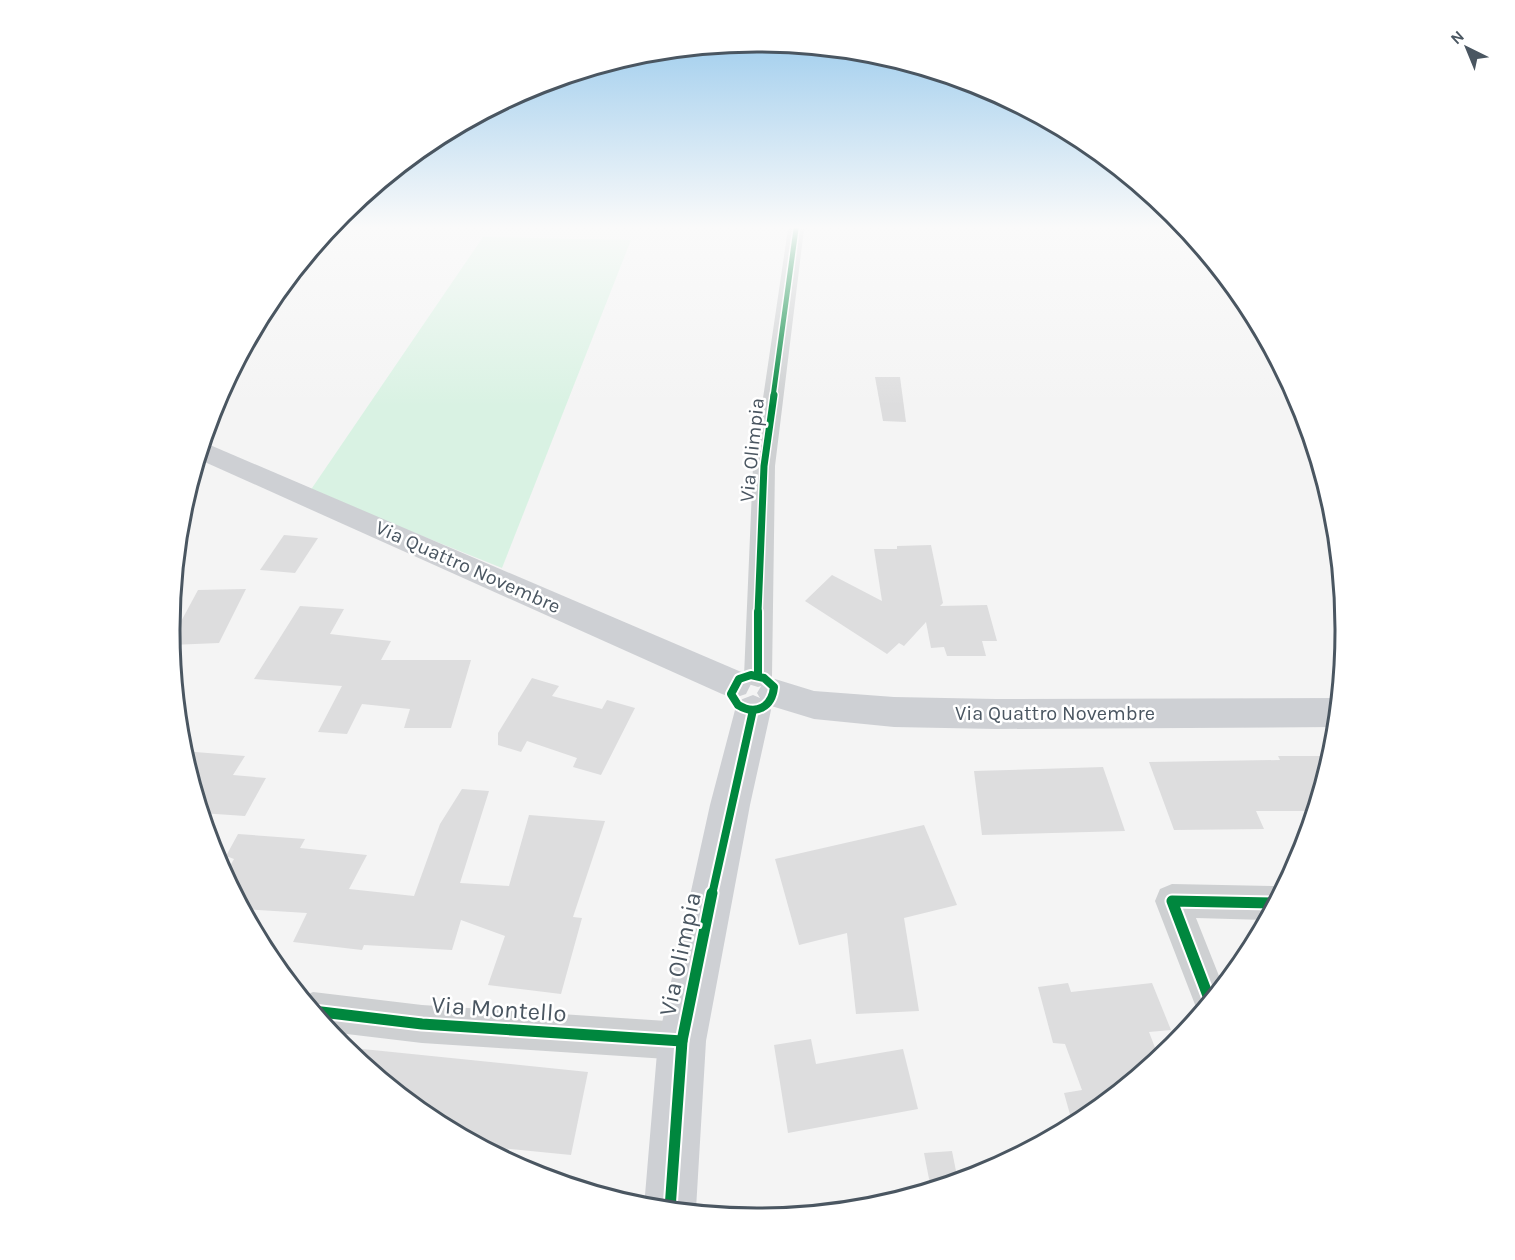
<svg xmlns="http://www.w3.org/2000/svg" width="1515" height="1260" font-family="Karla,sans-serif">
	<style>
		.green { fill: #d9f2e3 }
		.building { fill: #ddddde }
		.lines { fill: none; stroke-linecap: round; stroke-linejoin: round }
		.street { fill: #ced0d2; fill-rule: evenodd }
		.secondary { fill: #ced0d4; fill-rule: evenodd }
		.cycleway-far3-casing { stroke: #fff; stroke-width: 8 }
		.cycleway-far2-casing { stroke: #fff; stroke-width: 10 }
		.cycleway-far1-casing { stroke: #fff; stroke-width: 12 }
		.cycleway-casing { stroke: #fff; stroke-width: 15 }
		.cycleway-far3 { stroke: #00873e; stroke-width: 5 }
		.cycleway-far2 { stroke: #00873e; stroke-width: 7 }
		.cycleway-far1 { stroke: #00873e; stroke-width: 8 }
		.cycleway { stroke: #00873e; stroke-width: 11 }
		.labels { text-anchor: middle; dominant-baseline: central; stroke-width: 5; stroke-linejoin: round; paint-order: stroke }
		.street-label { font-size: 20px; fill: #4a5661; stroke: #fff }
		.near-street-label { font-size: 24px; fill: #4a5661; stroke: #fff }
		.rim { fill: none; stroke: #4a5661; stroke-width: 3 }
	</style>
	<rect width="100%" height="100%" fill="#f4f4f4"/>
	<polygon class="green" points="483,237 631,240 502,568 310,491"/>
	<g class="building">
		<polygon points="875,377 900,377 906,422 883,421"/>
		<polygon points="284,535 318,538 295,573 260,570"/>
		<polygon points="931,545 943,603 940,606 987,605 997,641 982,641 986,656 947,656 944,647 931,648 926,622 904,646 899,643 887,654 805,601 832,575 882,601 874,549 897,549 897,546"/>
		<polygon points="246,589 219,643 171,645 171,640 198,590"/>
		<polygon points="300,606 344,609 330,634 391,641 381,660 471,660 451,728 404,728 410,709 362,704 347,734 318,732 342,686 254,679"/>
		<polygon points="532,678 559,686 552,696 602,709 607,700 635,708 601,775 573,767 577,758 527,741 521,752 498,745 498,733"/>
		<polygon points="183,751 245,756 233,775 266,778 245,816 201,813"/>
		<polygon points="1278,756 1331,756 1314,811 1256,811 1264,829 1174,830 1149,762 1280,760"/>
		<polygon points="1103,767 1125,831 982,835 974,771"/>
		<polygon points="462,789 489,791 460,883 509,886 529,815 605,821 573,917 582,918 561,994 488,985 505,936 461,920 452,950 364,945 362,950 293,942 307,913 243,909 225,875 234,859 226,856 238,834 305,839 300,848 367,855 349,889 414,896 440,824"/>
		<polygon points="924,825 957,905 904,918 919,1011 856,1014 847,933 799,945 775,859"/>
		<polygon points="1068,983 1071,992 1152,983 1171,1030 1149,1032 1159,1058 1084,1119 1073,1125 1064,1093 1082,1090 1065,1044 1053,1043 1038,987"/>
		<polygon points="811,1039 816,1064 903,1049 918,1109 788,1133 774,1045"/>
		<polygon points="343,1047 588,1072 571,1155 481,1146 431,1119"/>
		<polygon points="952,1151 958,1181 931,1189 924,1153"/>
	</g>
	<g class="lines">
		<g class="street">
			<polygon points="788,229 804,229 775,466 772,676 768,684 758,687 748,684 744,676 753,466"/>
			<polygon points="1172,884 1275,886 1282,889 1266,920 1196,918 1223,986 1199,1015 1155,901 1160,889"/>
			<polygon points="313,992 422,1005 682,1022 696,1027 701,1041 696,1055 682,1060 422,1043 330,1032 302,997"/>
		</g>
		<g class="secondary">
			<polygon points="203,442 746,674 751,684 746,694 734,698 722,694 198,459"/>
			<polygon points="775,679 814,691 894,697 996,699 1339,698 1336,727 996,729 894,727 814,719 768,705 771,710 750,805 706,1041 696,1209 695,1212 644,1207 658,1041 710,805 735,710 740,700 753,695 760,698 757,693 763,683"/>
		</g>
		<defs>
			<polyline id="cycleway-far3" points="773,397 796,229"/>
			<polyline id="cycleway-far2" points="758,613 764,466 774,395"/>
			<g id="cycleway-far1">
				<path d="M751 675 764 678 774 687C772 707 756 716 738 705L731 694 739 679Z"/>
				<polyline points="758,676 758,612"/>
				<polyline points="712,895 753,710"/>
			</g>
			<g id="cycleway">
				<polyline points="1210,1001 1172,901 1275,903"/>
				<polyline points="313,1011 422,1024 682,1041"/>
				<polyline points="670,1209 682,1041 712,893"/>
			</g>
		</defs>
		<use href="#cycleway-far3" class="cycleway-far3-casing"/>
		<use href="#cycleway-far2" class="cycleway-far2-casing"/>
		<use href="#cycleway-far1" class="cycleway-far1-casing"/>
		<use href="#cycleway" class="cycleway-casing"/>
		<use href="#cycleway-far3" class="cycleway-far3"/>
		<use href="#cycleway-far2" class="cycleway-far2"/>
		<use href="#cycleway-far1" class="cycleway-far1"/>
		<use href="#cycleway" class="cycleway"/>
	</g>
	<linearGradient id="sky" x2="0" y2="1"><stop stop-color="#91c6eb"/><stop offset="0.56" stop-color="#fafafa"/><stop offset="1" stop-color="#fafafa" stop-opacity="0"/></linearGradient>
	<rect width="1515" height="406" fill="url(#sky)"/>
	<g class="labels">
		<g class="street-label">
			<text transform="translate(752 450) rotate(-84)">Via Olimpia</text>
			<text transform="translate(468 567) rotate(24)">Via Quattro Novembre</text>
			<text x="1055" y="713">Via Quattro Novembre</text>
		</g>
		<g class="near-street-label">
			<text transform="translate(680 954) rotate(-78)">Via Olimpia</text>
			<text transform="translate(499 1009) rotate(4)">Via Montello</text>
		</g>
	</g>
	<path d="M0 0H1515V1260H0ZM757 52H758A577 577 0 0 1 1335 629V631A577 577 0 0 1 758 1208H757A577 577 0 0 1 180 631V629A577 577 0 0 1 757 52Z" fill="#fff" fill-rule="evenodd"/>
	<path class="rim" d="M757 52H758A577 577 0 0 1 1335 629V631A577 577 0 0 1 758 1208H757A577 577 0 0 1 180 631V629A577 577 0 0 1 757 52Z"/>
	<g transform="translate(1467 48) rotate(317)" stroke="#ffffff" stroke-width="4.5" paint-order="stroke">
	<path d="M0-4.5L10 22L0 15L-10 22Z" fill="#4a5661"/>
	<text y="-9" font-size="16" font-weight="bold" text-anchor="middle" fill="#4a5661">N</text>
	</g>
</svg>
